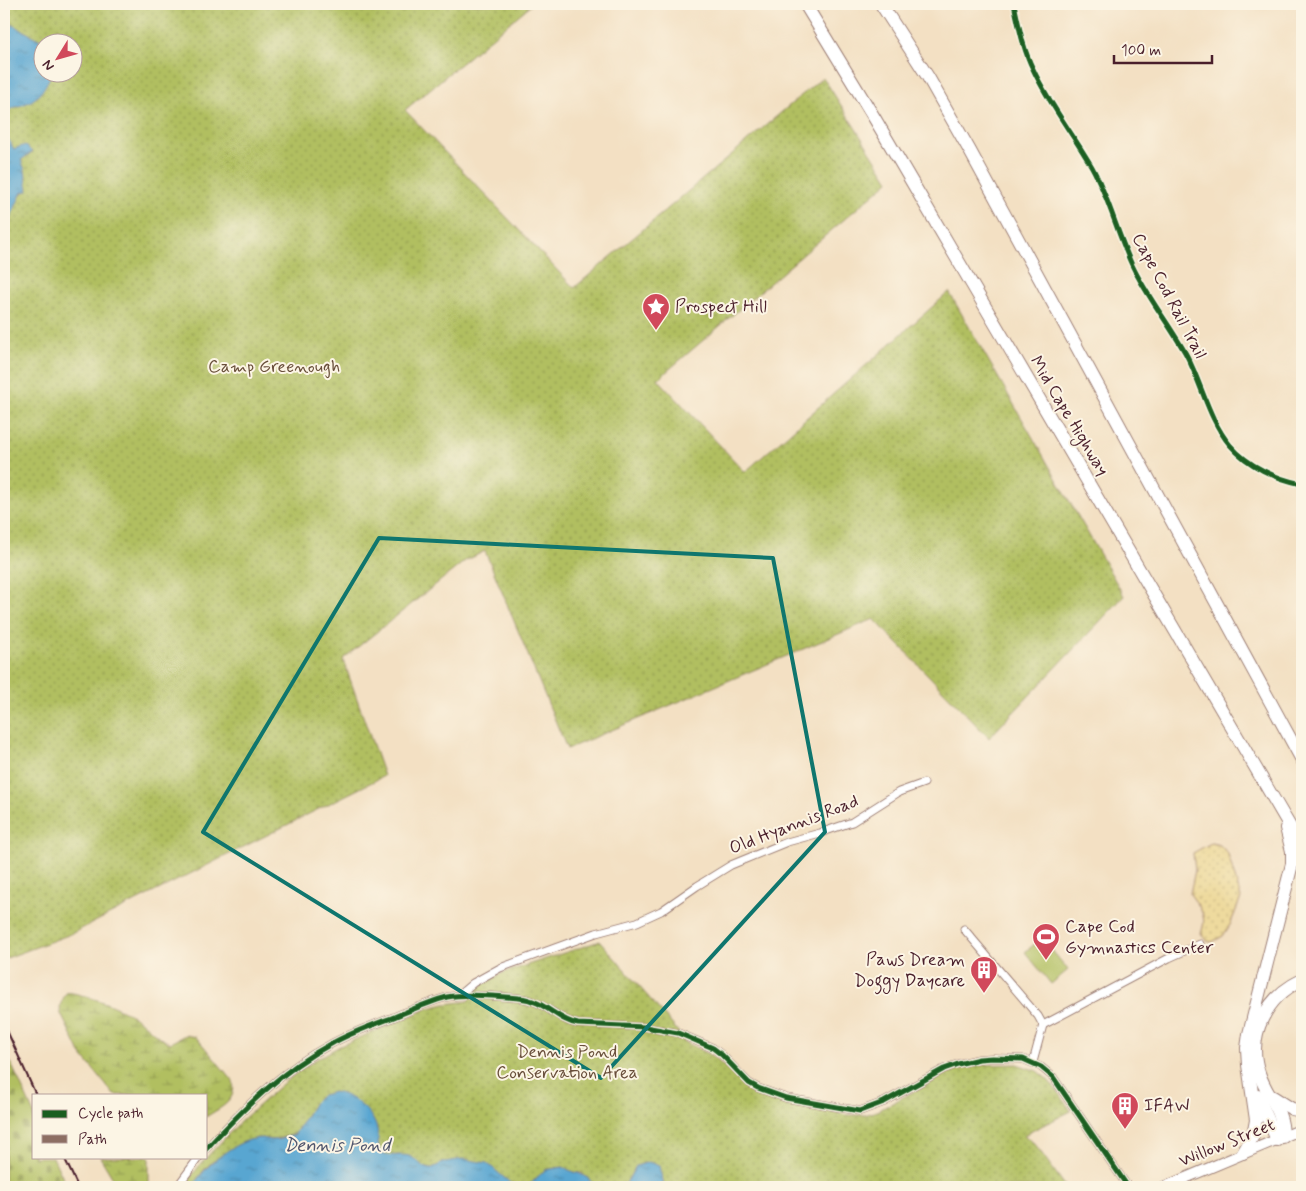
<svg xmlns="http://www.w3.org/2000/svg" width="1306" height="1191" font-family="Mynerve,sans-serif">
	<style>
		.grass { fill: #b1bf61; stroke: #7e6f46 }
		.wetland { fill: url(#wetland-marsh); stroke: #7e6f46 }
		.sand { fill: url(#sand-dots); stroke: #9c7c64 }
		.cemetery { fill: url(#cemetery-stones); stroke: #7e6f46 }
		.park { fill: url(#park-dots); stroke: #7e6f46; fill-rule: evenodd }
		.water { fill: url(#water-ripples); stroke: #51627e }
		.lines { fill: none; stroke-linecap: round; stroke-linejoin: round }
		.minor-casing { stroke: #9e8077; stroke-width: 9 }
		.secondary-casing { stroke: #9e8077; stroke-width: 12 }
		.motorway-casing { stroke: #9e8077; stroke-width: 14 }
		.minor { stroke: #fff; stroke-width: 7 }
		.secondary { stroke: #fff; stroke-width: 10 }
		.motorway { stroke: #fff; stroke-width: 12 }
		.rail { stroke: #4a1f2b; stroke-width: 2 }
		.quiet { stroke: #8d6e63; stroke-width: 4; stroke-dasharray: 8 4; stroke-linecap: butt }
		.cycleway-casing { stroke: #fcf5e5; stroke-width: 8 }
		.cycleway { stroke: #1b5e20; stroke-width: 5 }
		.marked { fill: none; stroke: #0f766e; stroke-width: 4; stroke-linejoin: round }
		.labels { text-anchor: middle; dominant-baseline: central; stroke-width: 4; stroke-linejoin: round; paint-order: stroke }
		.street-label { font-size: 18px; fill: #4a1f2b; stroke: #fcf5e5 }
		.poi-label { font-size: 18px; fill: #4a1f2b; stroke: #fcf5e5; text-anchor: start }
		.park-label { font-size: 18px; fill: #694f3b; stroke: #fcf5e5 }
		.water-label { font-size: 19px; font-style: italic; fill: #50556d; stroke: #fcf5e5 }
	</style>
	<defs>
		<pattern id="wetland-marsh" width="20" height="14" patternUnits="userSpaceOnUse" patternTransform="scale(1.25)"><rect width="20" height="14" fill="#b1bf61"/><path d="M1 5h8M5 5V1M11 12h8M15 12V8" fill="none" stroke="#929b50"/></pattern>
		<pattern id="sand-dots" width="8" height="8" patternUnits="userSpaceOnUse" patternTransform="scale(1.25)"><rect width="8" height="8" fill="#eeda9e"/><path d="M2 2h.1M6 6h.1" fill="none" stroke="#cebb88" stroke-width="1.8" stroke-linecap="round"/></pattern>
		<pattern id="cemetery-stones" width="16" height="16" patternUnits="userSpaceOnUse" patternTransform="scale(1.25)"><rect width="16" height="16" fill="#b1bf61"/><path d="M2 7V4a2 2 0 0 1 4 0v3zM10 15v-3a2 2 0 0 1 4 0v3z" fill="#929b50"/></pattern>
		<pattern id="park-dots" width="8" height="8" patternUnits="userSpaceOnUse" patternTransform="scale(1.25)"><rect width="8" height="8" fill="#b1bf61"/><path d="M2 2h.1M6 6h.1" fill="none" stroke="#929b50" stroke-width="1.8" stroke-linecap="round"/></pattern>
		<pattern id="water-ripples" width="26" height="14" patternUnits="userSpaceOnUse" patternTransform="scale(1.25)"><rect width="26" height="14" fill="#58a6d1"/><path d="M2 4q2-2 4 0t4 0M15 11q2-2 4 0t4 0" fill="none" stroke="#4b87aa"/></pattern>
	</defs>
	<rect width="100%" height="100%" fill="#fcf5e5"/>
	<filter id="ink" filterUnits="userSpaceOnUse"><feTurbulence type="fractalNoise" baseFrequency=".02" numOctaves="2"/><feDisplacementMap in="SourceGraphic" scale="10" xChannelSelector="R" yChannelSelector="G"/><feConvolveMatrix kernelMatrix="1 2 1 2 8 2 1 2 1" color-interpolation-filters="sRGB"/></filter>
	<filter id="wash" filterUnits="userSpaceOnUse"><feTurbulence type="fractalNoise" baseFrequency=".0096" numOctaves="4" result="noise"/><feDisplacementMap in="SourceGraphic" scale="20" xChannelSelector="R" yChannelSelector="G"/><feGaussianBlur stdDeviation="1.12" result="paint"/><feColorMatrix in="noise" values="0 0 0 0 0 0 0 0 0 0 0 0 0 0 0 0 0 1.4 0 .05"/><feComposite in="paint" operator="in"/></filter>
	<g filter="url(#wash)">
		<rect width="100%" height="100%" fill="#f3e0c3"/>
		<polygon class="grass" points="1042,938 1068,970 1051,984 1025,952"/>
		<g class="wetland">
			<path d="M67 992C87 995 120 1007 136 1018 148 1026 157 1038 170 1043L185 1035 196 1037 233 1081C237 1102 221 1107 206 1117V1095H114L80 1053 61 1014C58 1005 63 999 67 992Z"/>
			<polygon points="100,1157 149,1157 149,1187 118,1187"/>
		</g>
		<path class="sand" d="M1211 843 1220 845 1228 854 1241 898 1230 925 1223 936 1212 942 1207 941 1201 933C1208 916 1200 908 1190 894L1195 870 1193 853Z"/>
		<polygon class="cemetery" points="4,1048 34,1114 34,1157 53,1157 67,1187 4,1187"/>
		<g class="park">
			<path d="M4 4H532L405 110 574 288 823 77 889 181 658 379 745 472 949 292 1124 596 989 738 874 619 567 749 485 551 465 561 343 659 384 776 71 934 4 959ZM42 42H72V72H42Z"/>
			<path d="M600 941 676 1029 685 1042 711 1055 739 1080 755 1091 776 1099 847 1115H865L879 1110 958 1068 976 1065 1017 1064 1037 1071 1047 1079 1060 1094 1071 1111 1024 1135 1035 1144 1066 1187H664L663 1179 649 1162 636 1166 624 1187H596L582 1173 571 1172 563 1167 545 1170 529 1185 515 1187 486 1163 445 1162 430 1169C421 1167 414 1159 404 1156 394 1153 392 1159 380 1152L378 1140 322 1095 313 1104 295 1134 273 1140 262 1138 212 1162 204 1170 192 1187H183L203 1161 241 1121 281 1085 313 1061 340 1046 429 1008 445 1004 469 1001 472 991 500 974Z"/>
		</g>
		<g class="water">
			<path d="M4 24 13 25 42 41V72L52 73C46 85 40 98 27 103 16 108 11 106 4 116Z"/>
			<polygon points="4,132 14,149 25,145 32,152 21,160 25,170 28,191 22,192 6,227 4,228"/>
			<path d="M334 1092C352 1095 372 1110 377 1129 379 1136 377 1144 380 1152 392 1159 397 1153 409 1156 417 1159 421 1167 430 1169L445 1162 463 1159 487 1163 515 1187H192C205 1166 235 1139 261 1138 265 1138 268 1140 272 1140 280 1140 288 1137 295 1134L313 1104 322 1095Z"/>
			<polygon points="649,1162 659,1166 664,1187 624,1187 636,1166"/>
			<path d="M563 1167C579 1176 582 1170 596 1187H520L529 1185 545 1170Z"/>
		</g>
	</g>
	<g filter="url(#ink)">
		<g class="lines">
			<defs>
				<g id="minor">
					<polyline points="964,929 1038,1016 1043,1025 1033,1062"/>
					<polyline points="459,995 473,983 500,968 596,933 637,922 661,911 697,886 731,865 787,842 820,833 852,822 899,792 924,783"/>
					<polyline points="1043,1025 1169,958 1200,944"/>
					<path d="M206 1149C243 1109 282 1070 331 1044 350 1033 373 1025 394 1017 411 1010 429 1002 447 997 467 993 499 996 519 998 545 1000 556 1020 578 1024L645 1027 678 1033 713 1048 722 1055 749 1083 758 1088 786 1098 860 1111 884 1102 944 1069 958 1064 979 1059 992 1058 1023 1059 1041 1067 1053 1077 1128 1187"/>
					<polyline points="177,1187 199,1157"/>
				</g>
				<polyline id="secondary" points="1164,1187 1302,1129"/>
				<g id="motorway">
					<polyline points="805,4 875,119 1302,847"/>
					<polyline points="881,4 928,77 970,151 1302,760"/>
					<polyline points="1258,1096 1277,1140"/>
					<polyline points="1273,1097 1292,1109 1302,1111"/>
					<path d="M1283 1137C1283 1107 1267 1098 1259 1073 1246 1035 1267 996 1302 980"/>
					<polyline points="1243,1153 1253,1136 1256,1120 1248,1065 1247,1048 1249,1034 1292,864 1292,851 1286,828"/>
				</g>
			</defs>
			<use href="#minor" class="minor-casing"/>
			<use href="#secondary" class="secondary-casing"/>
			<use href="#motorway" class="motorway-casing"/>
			<use href="#minor" class="minor"/>
			<use href="#secondary" class="secondary"/>
			<use href="#motorway" class="motorway"/>
			<g class="rail">
				<polyline points="4,1024 36,1095"/>
				<polyline points="64,1157 78,1187"/>
			</g>
			<path class="quiet" d="M4 1142C8 1150 9 1161 4 1170"/>
			<defs>
				<g id="cycleway">
					<path d="M1014 4C1019 26 1023 49 1033 69 1049 104 1073 134 1092 167 1109 198 1117 233 1132 265 1147 297 1170 325 1187 356 1202 385 1209 420 1230 445 1248 466 1276 479 1302 484"/>
					<path d="M206 1149C243 1109 282 1070 331 1044 350 1033 373 1025 394 1017 411 1010 429 1002 447 997 467 993 499 996 519 998 545 1000 556 1020 578 1024L645 1027 678 1033 713 1048 722 1055 749 1083 758 1088 786 1098 860 1111 884 1102 944 1069 958 1064 979 1059 992 1058 1023 1059 1041 1067 1053 1077 1128 1187"/>
				</g>
			</defs>
			<use href="#cycleway" class="cycleway-casing"/>
			<use href="#cycleway" class="cycleway"/>
		</g>
	</g>
	<path class="marked" d="M379 538 773 558 825 832 601 1078 203 832Z"/>
	<defs>
		<symbol id="sight-pin" viewBox="-11 -11 22 30"><path d="M0 17L-7.5 6A9.5 9.5 0 1 1 7.5 6Z" fill="#d1495b" stroke="#fcf5e5"/><path d="M0-6L1.8-2.2L6-1.7L2.9 1.2L3.7 5.4L0 3.3L-3.7 5.4L-2.9 1.2L-6-1.7L-1.8-2.2Z" fill="#fff"/></symbol>
		<symbol id="stadium-pin" viewBox="-11 -11 22 30"><path d="M0 17L-7.5 6A9.5 9.5 0 1 1 7.5 6Z" fill="#d1495b" stroke="#fcf5e5"/><path d="M0-5a6.5 5 0 1 0 0 10a6.5 5 0 1 0 0-10ZM-3.5-1.8h7v3.6h-7Z" fill="#fff"/></symbol>
		<symbol id="building-pin" viewBox="-11 -11 22 30"><path d="M0 17L-7.5 6A9.5 9.5 0 1 1 7.5 6Z" fill="#d1495b" stroke="#fcf5e5"/><path d="M-4-6H4V6H1V3H-1V6H-4ZM-2.5-4.3h1.7v1.8h-1.7ZM.8-4.3h1.7v1.8H.8ZM-2.5-1h1.7V.8h-1.7ZM.8-1h1.7V.8H.8Z" fill="#fff"/></symbol>
	</defs>
	<g fill-rule="evenodd">
		<use href="#sight-pin" x="640" y="291" width="32" height="43"/>
		<use href="#stadium-pin" x="1030" y="921" width="32" height="43"/>
		<use href="#building-pin" x="968" y="954" width="32" height="43"/>
		<use href="#building-pin" x="1109" y="1090" width="32" height="43"/>
	</g>
	<g class="labels">
		<g class="street-label">
			<text transform="translate(1169 296) rotate(62)">Cape Cod Rail Trail</text>
			<text transform="translate(1069 416) rotate(59)">Mid Cape Highway</text>
			<text transform="translate(794 825) rotate(-21)">Old Hyannis Road</text>
			<text transform="translate(1227 1143) rotate(-22)">Willow Street</text>
		</g>
		<g class="poi-label">
			<text x="675" y="307">Prospect Hill</text>
			<text x="1065" y="927">Cape Cod<tspan x="1065" dy="21">Gymnastics Center</tspan></text>
			<text x="965" y="960" text-anchor="end">Paws Dream<tspan x="965" dy="21">Doggy Daycare</tspan></text>
			<text x="1144" y="1106">IFAW</text>
		</g>
		<g class="park-label">
			<text x="274" y="367">Camp Greenough</text>
			<text x="567" y="1052">Dennis Pond<tspan x="567" dy="21">Conservation Area</tspan></text>
		</g>
		<g class="water-label">
			<text x="337" y="1145">Dennis Pond</text>
		</g>
	</g>
	<rect width="1306" height="1191" fill="none" stroke="#fcf5e5" stroke-width="20"/>
	<rect x="32" y="1094" width="175" height="65" fill="#fcf5e5" stroke="#b59f9b"/>
	<rect x="42" y="1110" width="25" height="8" fill="#1b5e20" stroke="#b59f9b"/>
	<text x="78" y="1118" font-size="15" fill="#4a1f2b">Cycle path</text>
	<rect x="42" y="1135" width="25" height="8" fill="#8d6e63" stroke="#b59f9b"/>
	<text x="78" y="1144" font-size="15" fill="#4a1f2b">Path</text>
	<g transform="translate(58 58) rotate(233)"><circle r="24" fill="#fcf5e5" stroke="#b59f9b"/>
	<path d="M0-4L9 19L0 12L-9 19Z" fill="#d1495b"/>
	<text y="-8" font-size="14" font-weight="bold" text-anchor="middle" fill="#4a1f2b">N</text>
	</g>
	<path d="M1114 55v8h98v-8" fill="none" stroke="#4a1f2b" stroke-width="2.5"/>
	<text x="1121" y="55" font-size="15" fill="#4a1f2b" stroke="#fcf5e5" stroke-width="4" paint-order="stroke">100 m</text>
</svg>
